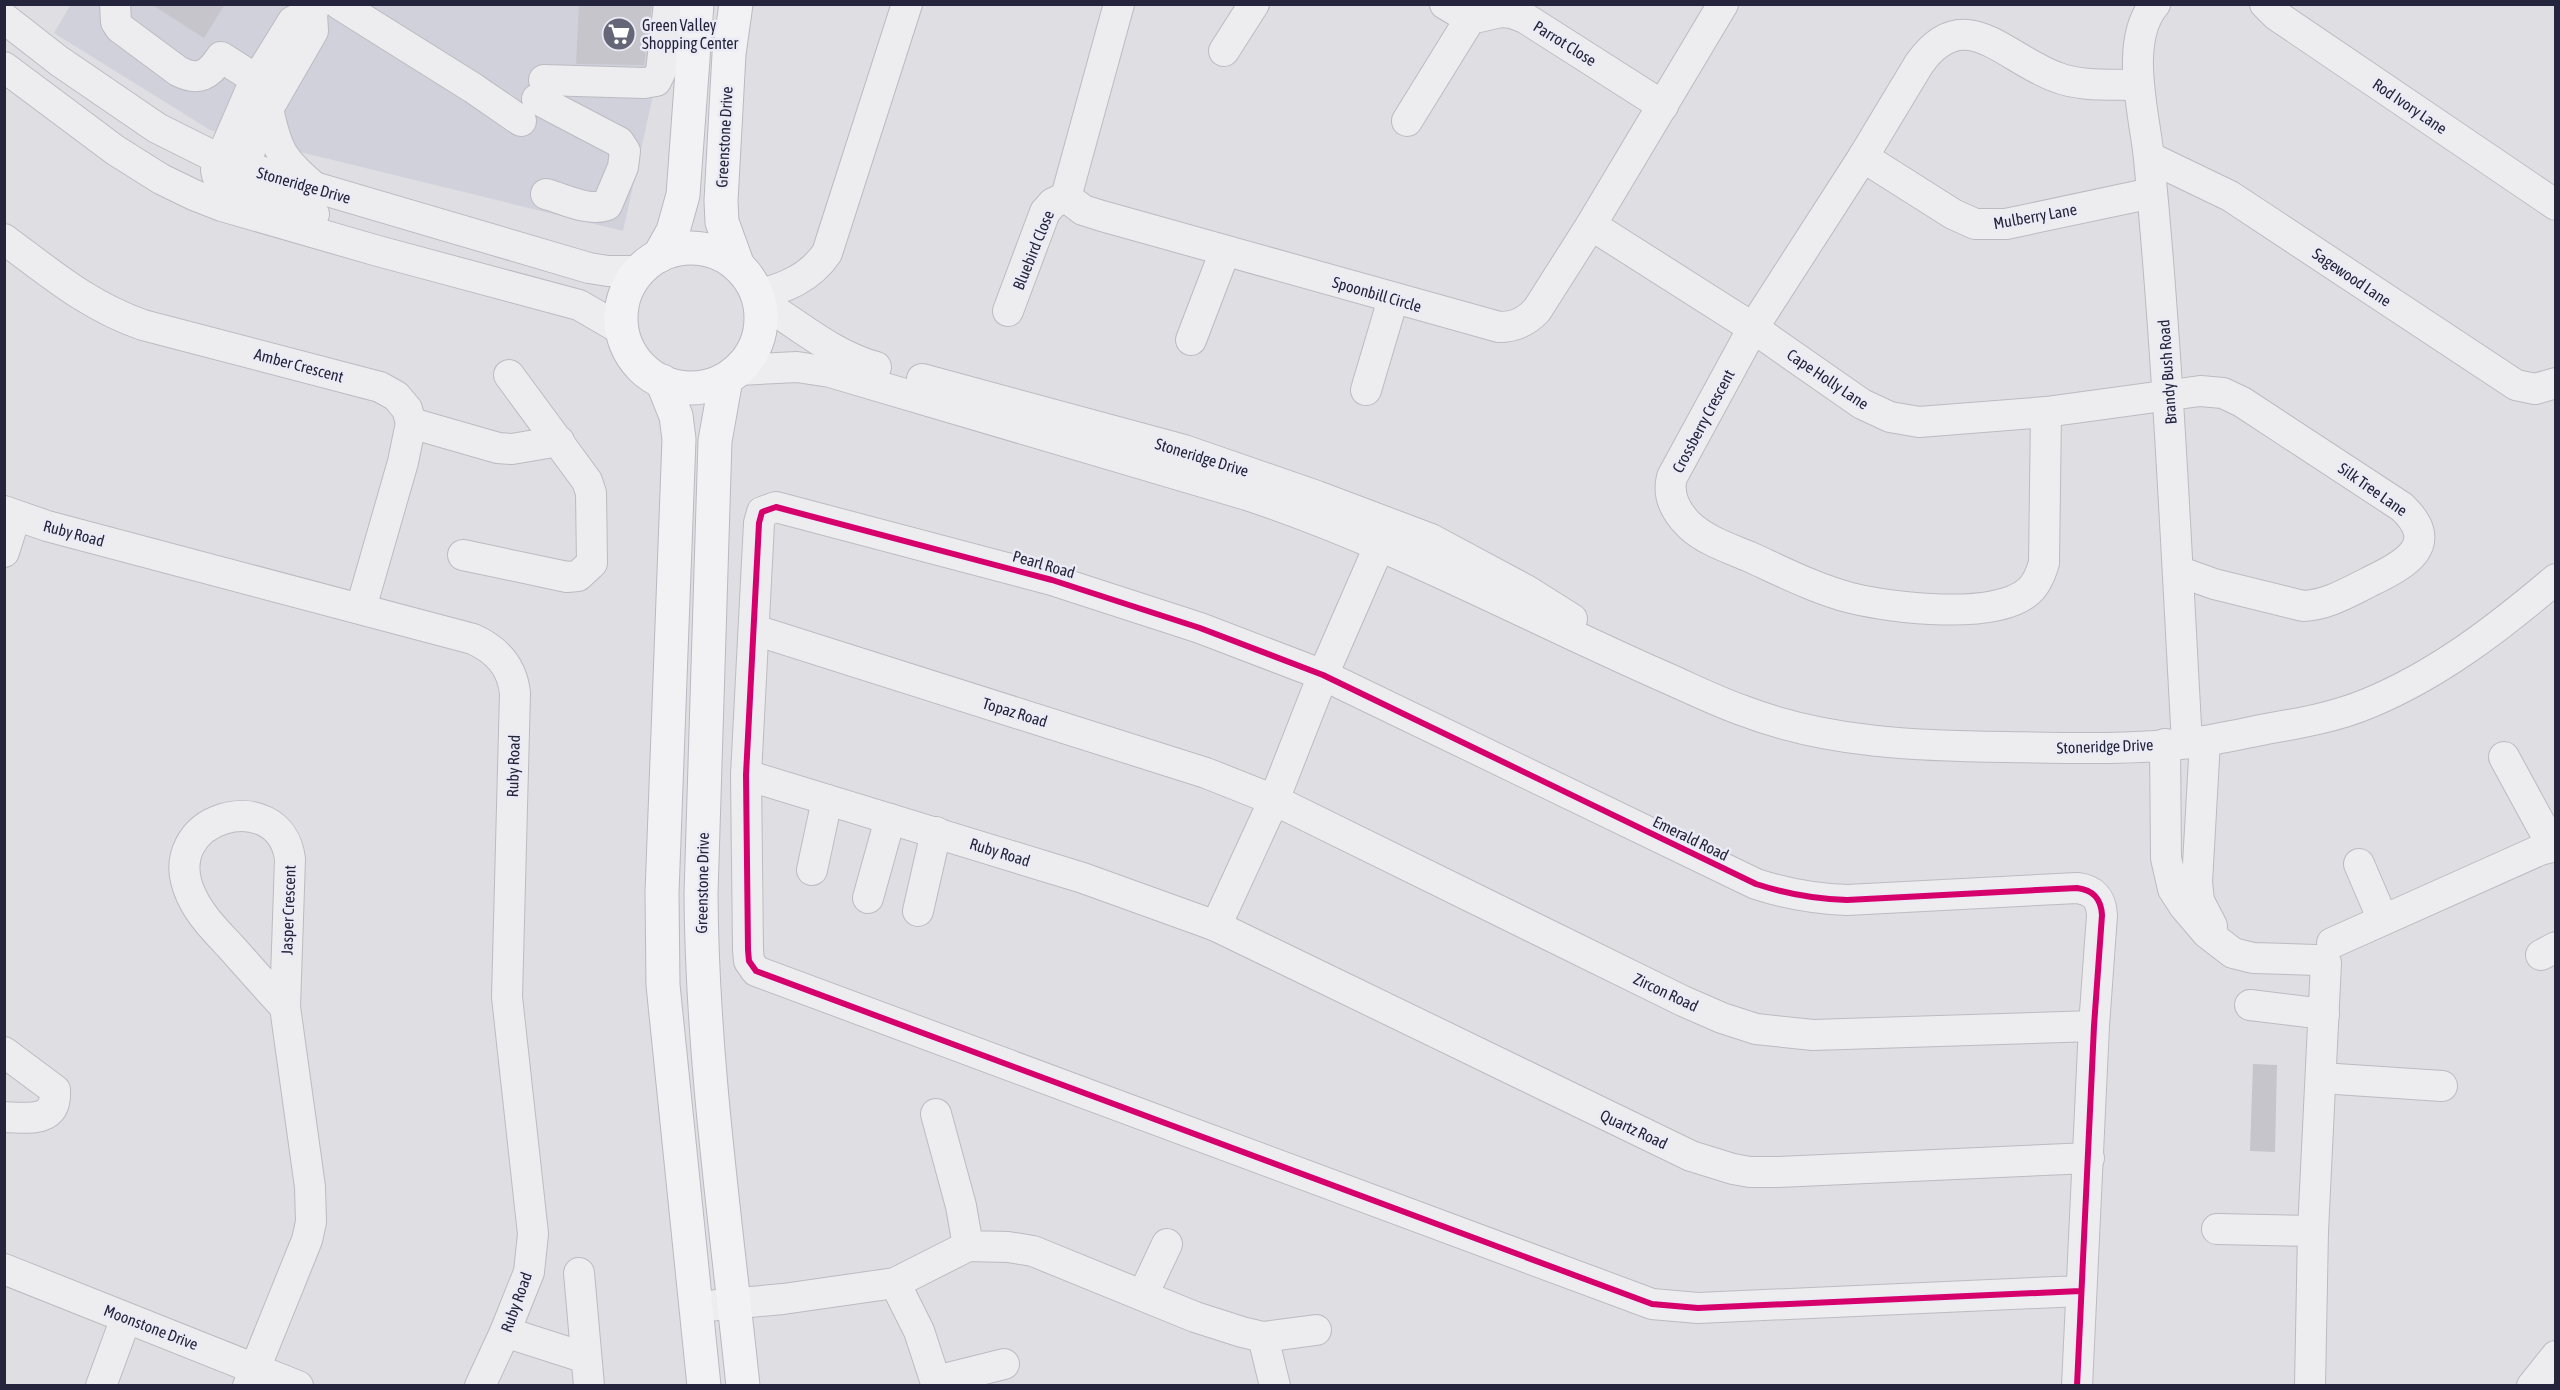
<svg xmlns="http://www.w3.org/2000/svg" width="2560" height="1390" font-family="'Asap Condensed',sans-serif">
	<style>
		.built { fill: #d1d1dc }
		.building { fill: #c5c5cb }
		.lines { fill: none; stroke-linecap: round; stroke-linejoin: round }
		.minor-casing { stroke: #bbbbc1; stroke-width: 32 }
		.major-casing { stroke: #b9bac1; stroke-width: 35 }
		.minor { stroke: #ededf0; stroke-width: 30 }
		.major { stroke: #f2f2f4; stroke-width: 33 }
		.cycleway-casing { stroke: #eaebf4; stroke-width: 10 }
		.cycleway { stroke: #d6006c; stroke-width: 6 }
		.labels { text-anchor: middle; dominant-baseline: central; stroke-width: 5; stroke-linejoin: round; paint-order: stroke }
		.poi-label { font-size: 16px; fill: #24253d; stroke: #eaebf4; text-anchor: start }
		.street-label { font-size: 16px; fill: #24253d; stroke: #eaebf4 }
	</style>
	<rect width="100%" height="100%" fill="#dedee3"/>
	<polygon class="built" points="71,4 673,5 623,231 210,130 54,33"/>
	<g class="building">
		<polygon points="151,4 225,4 204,38"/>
		<polygon points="579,4 652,4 644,65 576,64"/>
		<polygon points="2253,1064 2277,1065 2275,1152 2250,1151"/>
	</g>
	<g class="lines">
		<defs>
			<g id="minor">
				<path d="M115 4 116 22 120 28 178 71C199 82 209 75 221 57L257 80"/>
				<polyline points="339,4 473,88 521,121"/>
				<path d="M1119 4 1066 197 1083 210 1102 216 1499 327C1515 327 1526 322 1537 310L1591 225 1723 4"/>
				<polyline points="1445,4 1470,19"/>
				<path d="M2155 4C2123 42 2145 115 2149 159 2168 354 2176 548 2187 743"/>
				<polyline points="2265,4 2276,15 2556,205"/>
				<polyline points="4,18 59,61 157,128 219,159 589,268 608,271 639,271"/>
				<polyline points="1224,51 1254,4"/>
				<polyline points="4,67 115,150 161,179 194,195 222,206 378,251 579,305 622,330"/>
				<polyline points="544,80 644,83 656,81 661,71 669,4"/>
				<path d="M537 99 619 142 625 151 623 167 607 205C589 212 564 199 546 194"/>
				<path d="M268 109C277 150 281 159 313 186"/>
				<polyline points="1407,121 1470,19 1501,12 1512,13 1525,18 1663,106"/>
				<polyline points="1863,157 1953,214 1975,224 2006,224 2152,193"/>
				<polyline points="2149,157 2230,196 2516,385 2535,389 2556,383"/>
				<polyline points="243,167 268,109 313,31 312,13"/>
				<polyline points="314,214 226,182 217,175 216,170 252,87 272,55 293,21 312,13 316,4"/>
				<path d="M1591 225 1753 328 1862 404 1890 417 1919 422 2046 412 2200 391 2223 393 2242 402 2402 507C2443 546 2403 565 2369 582 2347 593 2327 605 2303 606L2214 584 2178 571"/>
				<path d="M4 239C50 273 88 306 143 325L380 387 396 396 407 409 411 423 403 462 361 608"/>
				<path d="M757 295C785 288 810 278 827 253L907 4"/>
				<path d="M759 301C799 324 830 354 876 367"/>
				<polyline points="1008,311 1045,212 1053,203 1066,197"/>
				<polyline points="1191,340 1225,251"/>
				<path d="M739 370 797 367 830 372 1247 495C1389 542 1522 614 1660 675 1688 687 1715 701 1744 711 1828 743 1918 746 2007 747 2068 748 2130 750 2190 743 2216 740 2241 734 2266 729 2301 723 2336 717 2369 703 2439 674 2498 628 2556 579"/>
				<polyline points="922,379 1184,450 1317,496 1431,539 1526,590 1572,619"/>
				<polyline points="1366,390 1393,299"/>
				<path d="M2046 412 2044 563C2041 573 2037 584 2029 591 1996 621 1892 608 1851 598 1816 589 1783 572 1750 557 1729 548 1706 541 1689 525 1676 512 1667 496 1672 477L1753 328 1863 157 1919 64C1964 0 2004 58 2056 77 2081 87 2112 84 2138 85"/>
				<polyline points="411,423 498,448 512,449 559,441"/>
				<path d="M4 511 47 526 473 639C497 650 512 666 515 693L507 997 533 1234 529 1272 505 1332 480 1386"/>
				<polyline points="4,552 15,517"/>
				<polyline points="463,555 567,577 578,576 592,563 591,493 587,481 509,375"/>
				<polyline points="755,630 1206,773 1274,800 1683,1001 1722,1018 1756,1029 1813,1035 2094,1026"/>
				<polyline points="2205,741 2197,882 2199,901 2212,926"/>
				<polyline points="2165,744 2166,858 2173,889 2184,906 2207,933 2233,953 2253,958 2316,960"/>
				<polyline points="2504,757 2553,847"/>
				<polyline points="746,775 1083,878 1216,926 1691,1156 1733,1169 1750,1172 1778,1172 2089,1158"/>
				<polyline points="2359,864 2383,920"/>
				<polyline points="812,870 827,800"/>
				<polyline points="868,898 890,819"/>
				<polyline points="918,911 936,832"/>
				<polyline points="1216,926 1274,800 1323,675 1388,526"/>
				<polyline points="2332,943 2540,850 2556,846"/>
				<polyline points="2541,955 2556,947"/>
				<polyline points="2250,1005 2324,1014"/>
				<path d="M4 1052 55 1090C57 1123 29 1118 4 1117"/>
				<polyline points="2321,1078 2442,1086"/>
				<polyline points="936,1114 961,1206 968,1246 1008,1247 1033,1251 1195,1317 1242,1332 1263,1337 1316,1330"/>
				<polyline points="2217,1229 2313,1231"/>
				<polyline points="4,1269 298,1386"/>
				<polyline points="579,1273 589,1386"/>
				<polyline points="895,1283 919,1331 937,1386"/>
				<polyline points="1143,1295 1167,1244"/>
				<polyline points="696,1307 783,1299 895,1283 968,1246"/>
				<polyline points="505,1332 586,1358"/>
				<polyline points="1263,1337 1275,1386"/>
				<polyline points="936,1381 1004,1364"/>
				<polyline points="101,1386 126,1318"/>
				<path d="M248 1386 307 1240 311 1222 310 1187 285 1007 290 859C280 783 155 816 191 895 200 915 215 930 230 946 248 966 266 987 285 1007"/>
				<path d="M2077 1386 2094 1026 2102 915C2101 898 2093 890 2077 888L1847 900C1815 899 1787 894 1756 884L1323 675 1200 628 1052 580 776 507 762 512 759 523 746 775 748 950 749 961 756 971 1652 1304 1698 1308 2080 1291"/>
				<polyline points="2310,1386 2313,1231 2326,963"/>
				<polyline points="2532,1386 2556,1356"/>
			</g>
			<g id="major">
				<polyline points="736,4 729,54 721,201 722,222 738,266"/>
				<circle cx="691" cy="318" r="70"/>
				<polyline points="659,256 673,231 683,195 697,4"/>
				<path d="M726 379 715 441 701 894C702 1058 726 1222 743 1386"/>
				<polyline points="662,381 676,416 679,439 662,893 663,985 704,1386"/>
			</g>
		</defs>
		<use href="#minor" class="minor-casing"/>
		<use href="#major" class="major-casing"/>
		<use href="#minor" class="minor"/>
		<use href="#major" class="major"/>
		<defs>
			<path id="cycleway" d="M2077 1386 2094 1026 2102 915C2101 898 2093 890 2077 888L1847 900C1815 899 1787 894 1756 884L1323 675 1200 628 1052 580 776 507 762 512 759 523 746 775 748 950 749 961 756 971 1652 1304 1698 1308 2080 1291"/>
		</defs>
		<use href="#cycleway" class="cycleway-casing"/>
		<use href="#cycleway" class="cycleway"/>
	</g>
	<defs>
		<symbol id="supermarket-disc" viewBox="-11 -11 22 22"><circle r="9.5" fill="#656677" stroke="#eaebf4"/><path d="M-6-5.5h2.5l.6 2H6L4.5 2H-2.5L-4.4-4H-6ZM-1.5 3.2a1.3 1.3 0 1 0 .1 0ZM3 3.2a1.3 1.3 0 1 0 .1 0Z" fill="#fff"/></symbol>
	</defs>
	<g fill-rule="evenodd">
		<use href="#supermarket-disc" x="600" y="15" width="38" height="38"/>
	</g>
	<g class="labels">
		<g class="poi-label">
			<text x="642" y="25">Green Valley<tspan x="642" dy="18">Shopping Center</tspan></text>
		</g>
		<g class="street-label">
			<text transform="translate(1565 43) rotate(32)">Parrot Close</text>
			<text transform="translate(2410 106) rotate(34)">Rod Ivory Lane</text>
			<text transform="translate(724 137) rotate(-87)">Greenstone Drive</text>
			<text transform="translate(304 185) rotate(16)">Stoneridge Drive</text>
			<text transform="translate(2035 216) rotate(-10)">Mulberry Lane</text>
			<text transform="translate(1033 250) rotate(-68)">Bluebird Close</text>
			<text transform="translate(2352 277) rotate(34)">Sagewood Lane</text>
			<text transform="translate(1377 294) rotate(16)">Spoonbill Circle</text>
			<text transform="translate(299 365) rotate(15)">Amber Crescent</text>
			<text transform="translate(2167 372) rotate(-94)">Brandy Bush Road</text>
			<text transform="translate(1828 379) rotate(34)">Cape Holly Lane</text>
			<text transform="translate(1703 421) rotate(-62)">Crossberry Crescent</text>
			<text transform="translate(1202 457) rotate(17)">Stoneridge Drive</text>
			<text transform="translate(2373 489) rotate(35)">Silk Tree Lane</text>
			<text transform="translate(74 533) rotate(15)">Ruby Road</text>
			<text transform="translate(1044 564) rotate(16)">Pearl Road</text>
			<text transform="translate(1015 712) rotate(17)">Topaz Road</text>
			<text transform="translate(2105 746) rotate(-2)">Stoneridge Drive</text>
			<text transform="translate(513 766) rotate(-88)">Ruby Road</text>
			<text transform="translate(1691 838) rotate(26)">Emerald Road</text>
			<text transform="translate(1000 852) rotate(17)">Ruby Road</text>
			<text transform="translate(702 883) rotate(-89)">Greenstone Drive</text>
			<text transform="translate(288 910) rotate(-88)">Jasper Crescent</text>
			<text transform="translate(1666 992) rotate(25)">Zircon Road</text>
			<text transform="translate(1634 1129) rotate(25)">Quartz Road</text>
			<text transform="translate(516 1302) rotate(-70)">Ruby Road</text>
			<text transform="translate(151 1327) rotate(21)">Moonstone Drive</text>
		</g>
	</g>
	<rect width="2560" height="1390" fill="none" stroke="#24253d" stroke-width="12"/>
</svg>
